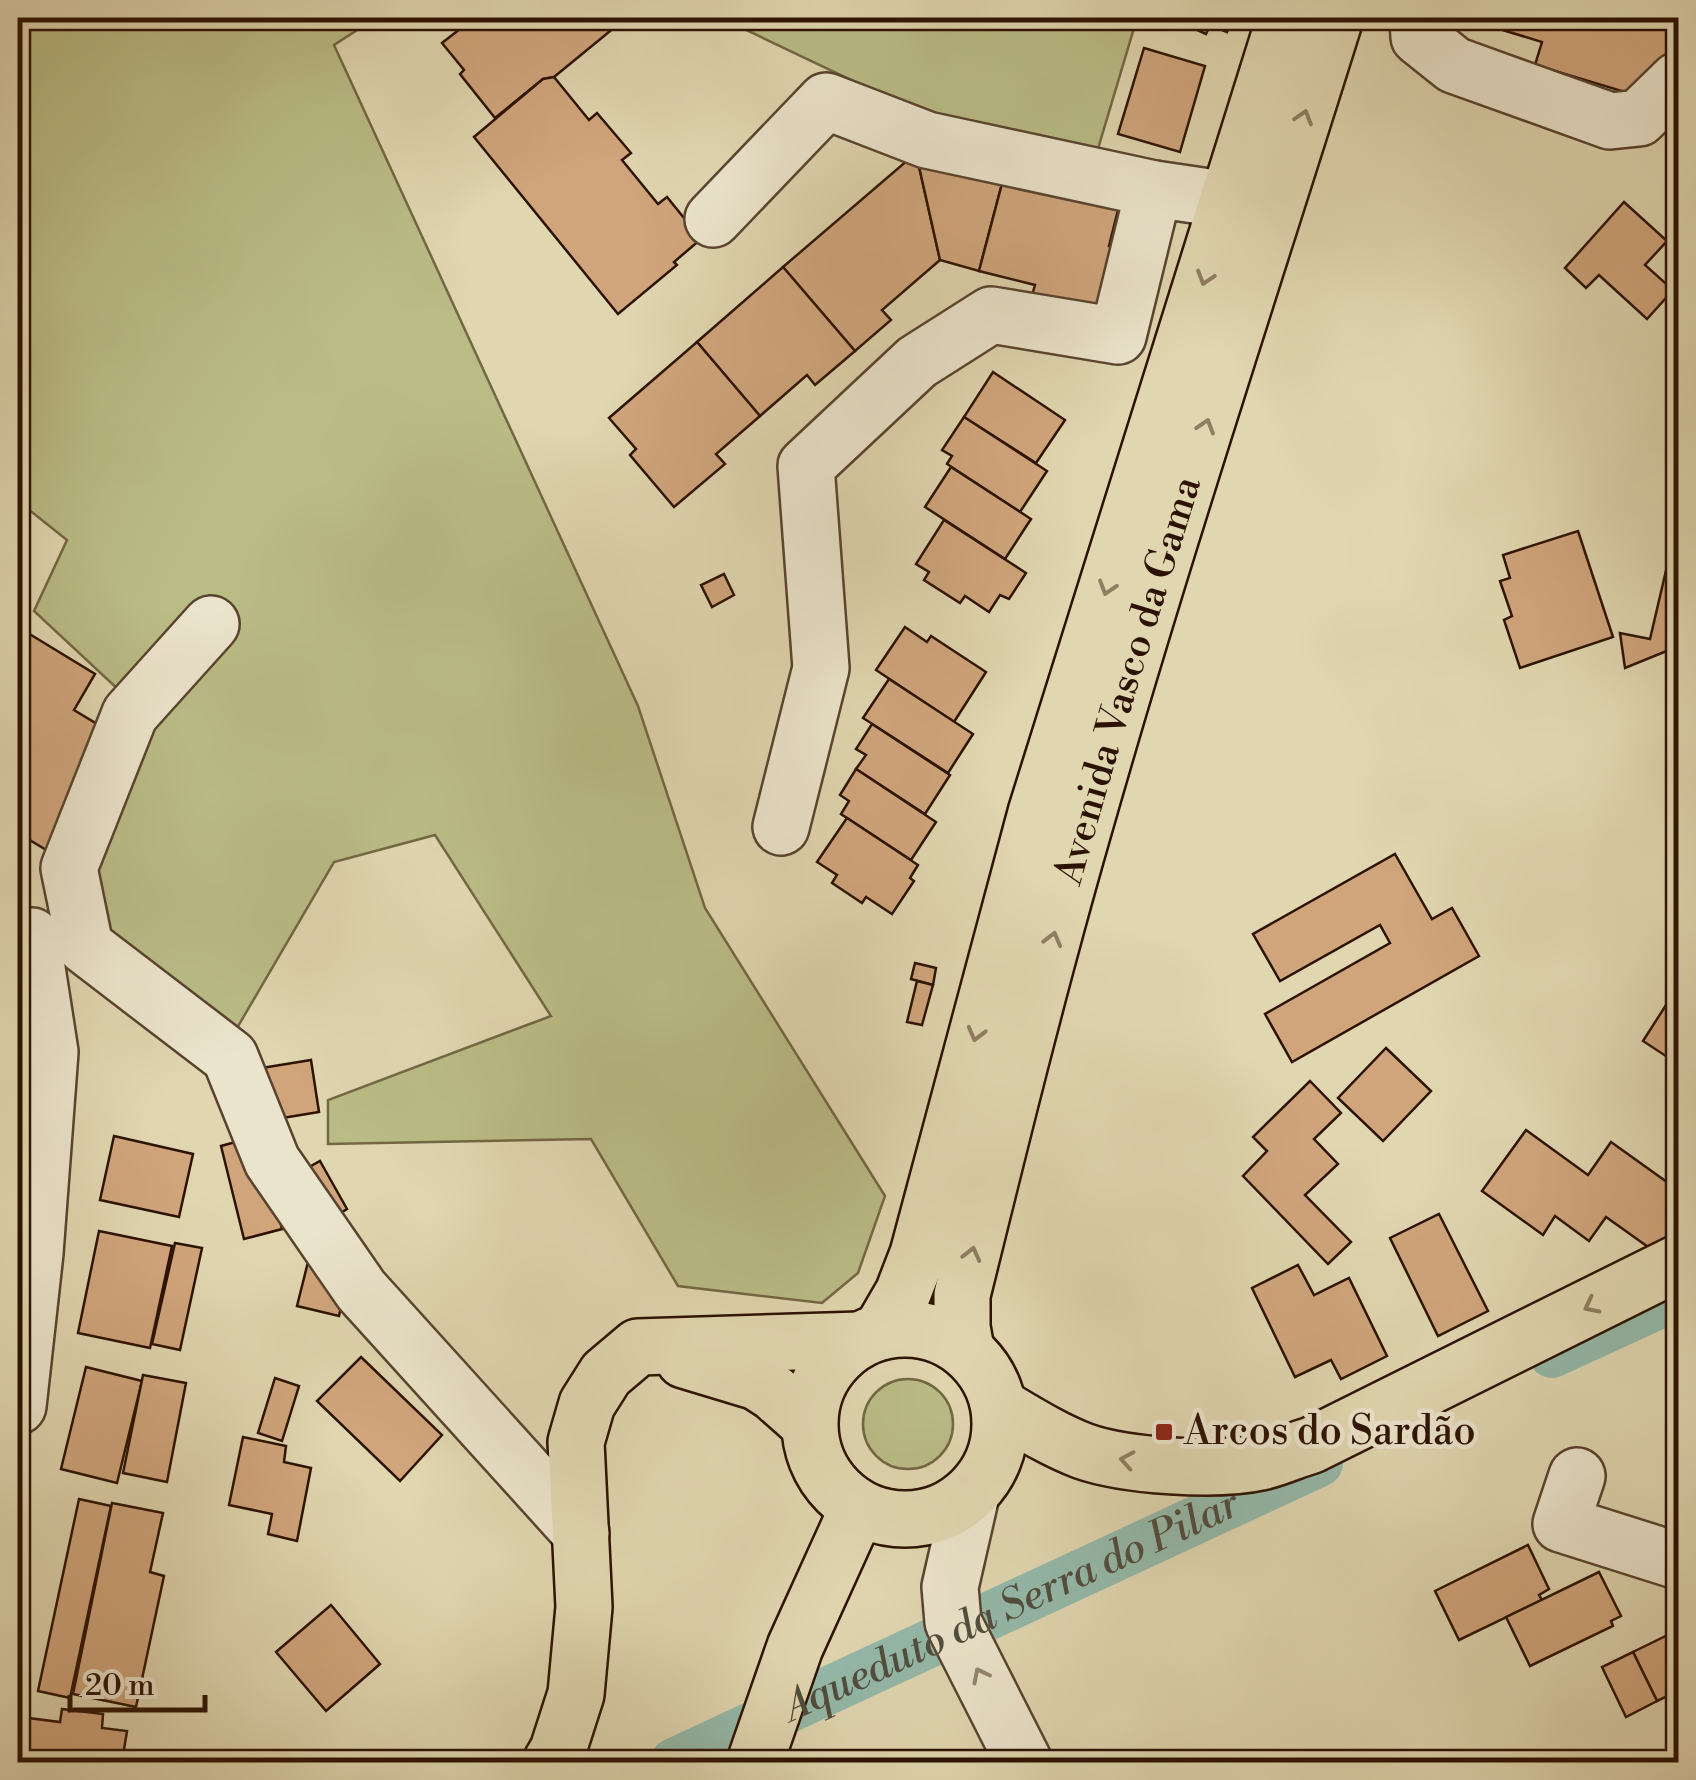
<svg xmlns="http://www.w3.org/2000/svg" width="1696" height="1780" font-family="'Libre Bodoni',serif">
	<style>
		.green { fill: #babc86; stroke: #736744; stroke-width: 2.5 }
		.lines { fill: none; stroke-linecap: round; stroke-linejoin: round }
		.canal { stroke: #94b9aa; stroke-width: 48 }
		.building { fill: #d0a57c; stroke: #2c1202; stroke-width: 2.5 }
		.minor-casing { stroke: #59432e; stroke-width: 60 }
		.major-casing { stroke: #2c1202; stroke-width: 60 }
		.minor { stroke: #ebe4cc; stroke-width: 55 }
		.major { stroke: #e0d6b0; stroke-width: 55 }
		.oneway { stroke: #8f7e62 }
		.oneway2 { stroke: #958671 }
		.poi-dot { fill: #8f2418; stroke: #ebe4cc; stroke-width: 4 }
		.labels { text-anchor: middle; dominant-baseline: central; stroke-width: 9; stroke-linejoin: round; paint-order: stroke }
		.street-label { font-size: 40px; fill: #2c1202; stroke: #ebe4cc }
		.poi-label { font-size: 40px; fill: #2c1202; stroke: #ebe4cc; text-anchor: start }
		.water-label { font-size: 42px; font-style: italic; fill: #504c3d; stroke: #ebe4cc }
	</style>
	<rect width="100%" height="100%" fill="#e0d6b0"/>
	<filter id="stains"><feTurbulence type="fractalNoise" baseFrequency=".002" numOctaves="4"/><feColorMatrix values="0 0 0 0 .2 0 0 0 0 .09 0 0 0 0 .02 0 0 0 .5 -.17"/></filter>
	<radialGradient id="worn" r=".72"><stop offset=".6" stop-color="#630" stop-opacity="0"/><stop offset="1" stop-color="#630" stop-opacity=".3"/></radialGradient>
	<g class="green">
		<polygon points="18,18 376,18 334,45 638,706 705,908 885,1196 858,1273 822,1303 678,1286 591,1139 328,1144 328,1100 551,1016 435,835 334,862 230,1040 96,931 85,868 150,719 34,611 67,540 18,501"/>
		<polygon points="721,18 1137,18 1097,152 952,128"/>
		<circle cx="908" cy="1424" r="45"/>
	</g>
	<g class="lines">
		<g class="canal">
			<polyline points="1552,1354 1678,1296"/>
			<path id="s1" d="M674 1762 1319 1463"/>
		</g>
	</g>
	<g class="building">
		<polygon points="474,18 626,18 554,77 543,79 495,118 460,74 464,70 442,43"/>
		<polygon points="1171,18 1226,18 1232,20 1227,32 1210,25 1206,34"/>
		<polygon points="1463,18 1669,18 1678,20 1678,29 1664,78 1638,96 1535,65 1542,42"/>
		<polygon points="1144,48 1205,66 1180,152 1118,134"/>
		<polygon points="554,77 589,120 597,113 631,153 622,160 658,204 667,197 701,239 674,262 677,265 618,314 474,137 543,79"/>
		<polygon points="916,153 940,260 882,310 891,320 855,351 783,267"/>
		<polygon points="916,153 1004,176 979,271 940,260"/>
		<polygon points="1004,176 1119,206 1109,246 1113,247 1095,315 1031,299 1035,285 979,271"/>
		<polygon points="1624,202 1667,241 1645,265 1673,290 1647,319 1599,275 1586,288 1565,268"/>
		<polygon points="783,267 855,351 815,385 807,375 760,416 697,342"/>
		<polygon points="697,342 760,416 716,454 725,464 674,507 630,455 636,449 609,418"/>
		<polygon points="1678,366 1678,417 1668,415"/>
		<polygon points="993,372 1065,420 1036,463 964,417"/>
		<polygon points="964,417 1047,471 1020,512 947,464 952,456 942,450"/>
		<polygon points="951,467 1031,519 1005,559 925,507"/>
		<polygon points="944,520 1026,573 1009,599 1000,595 989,612 965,596 960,603 924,580 929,572 916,564"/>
		<polygon points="1678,527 1678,617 1674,648 1625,668 1620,633 1650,639 1668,562 1672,563"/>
		<polygon points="1578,531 1613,637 1520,668 1504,620 1512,616 1500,581 1510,578 1503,555"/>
		<polygon points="724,574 734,595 712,607 701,585"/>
		<polygon points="18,627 95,674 74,710 117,736 48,851 18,833"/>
		<polygon points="905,627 927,642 931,636 986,672 954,722 876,670"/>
		<polygon points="889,679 973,734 948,773 863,718"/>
		<polygon points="872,724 950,775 925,814 856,769 866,755 856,749"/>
		<polygon points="856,769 936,822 911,860 841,814 849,801 840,795"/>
		<polygon points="847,818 918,865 910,878 914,881 892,914 866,897 862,903 832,883 837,875 817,862"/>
		<polygon points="1395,854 1432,919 1452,908 1479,956 1292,1062 1265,1014 1390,943 1380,925 1280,981 1253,934"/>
		<polygon points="915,963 936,968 933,985 911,979"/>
		<polygon points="917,981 933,985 922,1025 907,1022"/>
		<polygon points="1675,991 1678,993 1678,1064 1643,1041"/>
		<polygon points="1386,1048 1431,1091 1383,1141 1338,1098"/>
		<polygon points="311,1060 319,1112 258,1122 250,1070"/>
		<polygon points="1310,1081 1341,1113 1314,1139 1338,1164 1305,1195 1351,1242 1328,1264 1243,1176 1267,1151 1253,1137"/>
		<polygon points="1526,1130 1588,1175 1611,1142 1678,1190 1678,1226 1658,1254 1606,1217 1589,1241 1555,1216 1543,1235 1482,1191"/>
		<polygon points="114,1136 193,1154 179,1217 100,1200"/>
		<polygon points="258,1136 282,1229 244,1239 221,1146"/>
		<polygon points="320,1161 347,1209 323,1224 295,1175"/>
		<polygon points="1439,1214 1488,1311 1438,1336 1390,1238"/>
		<polygon points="99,1231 172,1246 150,1348 78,1333"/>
		<polygon points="175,1243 202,1248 180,1350 152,1344"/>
		<polygon points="309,1258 345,1287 339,1316 297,1306"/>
		<polygon points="1298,1265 1314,1295 1349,1278 1387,1356 1341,1379 1331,1360 1295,1377 1252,1288"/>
		<polygon points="361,1357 442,1435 400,1481 317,1401"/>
		<polygon points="86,1367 142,1381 117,1483 61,1469"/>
		<polygon points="143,1375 186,1383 167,1482 123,1473"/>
		<polygon points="275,1378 299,1386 282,1441 258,1433"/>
		<polygon points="243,1437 286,1446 284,1462 311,1468 297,1541 268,1534 272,1514 229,1505"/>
		<polygon points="79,1499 111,1506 70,1698 38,1691"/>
		<polygon points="112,1503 163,1513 150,1572 164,1576 136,1707 73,1694"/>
		<polygon points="1528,1545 1549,1589 1539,1595 1542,1600 1459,1640 1435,1591"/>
		<polygon points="1599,1572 1621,1616 1611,1621 1613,1626 1530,1666 1506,1617"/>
		<polygon points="331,1605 380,1664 326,1711 276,1652"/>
		<polygon points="1678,1630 1678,1691 1657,1701 1633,1652"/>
		<polygon points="1633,1652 1657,1701 1626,1717 1602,1667"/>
		<polygon points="62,1709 103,1714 102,1728 127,1731 122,1762 22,1762 28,1718 60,1722"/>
	</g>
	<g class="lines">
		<defs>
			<g id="minor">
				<polyline points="1418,18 1419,37 1454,65 1610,121 1639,118 1678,80"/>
				<polyline points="713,219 826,101 927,140 1154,189 1229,200"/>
				<polyline points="211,624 130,714 69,868 85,946 230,1057 272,1161 361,1290 581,1533"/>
				<polyline points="781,827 821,668 806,466 917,362 991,315 1118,336 1154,189"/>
				<polyline points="18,1406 35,1253 50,1052 32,936"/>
				<polyline points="1577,1476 1561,1524 1678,1561"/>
				<polyline points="971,1495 950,1587 953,1622 1024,1762"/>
			</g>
			<g id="major">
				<circle cx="905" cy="1424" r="95"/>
				<polyline points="881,1331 903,1293 918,1254 1036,813 1285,18"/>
				<path id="s2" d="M966 1350 962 1327V1295C1000 1141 1038 987 1082 834 1160 560 1250 289 1335 18"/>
				<polyline points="684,1360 757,1382 774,1393 809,1424"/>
				<path d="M1000 1407C1027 1423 1054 1440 1083 1451 1125 1466 1217 1472 1261 1462 1278 1458 1295 1450 1312 1445L1678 1263"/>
				<polyline points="551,1762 558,1750 576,1694 584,1607 576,1442 587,1404 606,1374 638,1347 860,1340"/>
				<polyline points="755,1762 795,1647 858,1508"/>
			</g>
		</defs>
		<use href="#minor" class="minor-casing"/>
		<use href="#major" class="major-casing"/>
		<use href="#minor" class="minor"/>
		<use href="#major" class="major"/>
	</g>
	<defs><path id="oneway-chevron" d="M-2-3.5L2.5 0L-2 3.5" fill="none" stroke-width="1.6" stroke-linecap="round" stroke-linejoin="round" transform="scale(2.5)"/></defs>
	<g class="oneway">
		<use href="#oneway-chevron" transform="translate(1304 117) rotate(-73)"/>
		<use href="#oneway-chevron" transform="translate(1205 278) rotate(107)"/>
		<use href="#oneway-chevron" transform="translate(1206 426) rotate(-73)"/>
		<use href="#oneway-chevron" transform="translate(1107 588) rotate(107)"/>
		<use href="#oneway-chevron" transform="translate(1053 939) rotate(-75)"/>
		<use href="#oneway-chevron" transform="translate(976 1034) rotate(105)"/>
		<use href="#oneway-chevron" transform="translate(972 1254) rotate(-76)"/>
		<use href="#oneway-chevron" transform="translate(1591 1306) rotate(153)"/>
		<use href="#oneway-chevron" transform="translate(1127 1460) rotate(-170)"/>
	</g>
	<use class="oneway2" href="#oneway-chevron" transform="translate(980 1675) rotate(-117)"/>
	<rect class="poi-dot" x="1154" y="1422" width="20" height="20" rx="5"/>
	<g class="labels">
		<g class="street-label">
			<text stroke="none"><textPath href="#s2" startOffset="692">Avenida Vasco da Gama</textPath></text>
		</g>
		<g class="poi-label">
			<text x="1184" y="1432">Arcos do Sardão</text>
		</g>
		<g class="water-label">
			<text stroke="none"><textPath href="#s1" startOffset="372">Aqueduto da Serra do Pilar</textPath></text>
		</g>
	</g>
	<rect width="1696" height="1780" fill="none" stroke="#e0d6b0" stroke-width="60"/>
	<rect x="20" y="20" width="1656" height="1740" fill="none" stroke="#2c1202" stroke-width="5"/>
	<rect x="30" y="30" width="1636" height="1720" fill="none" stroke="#2c1202" stroke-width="2.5"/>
	<path d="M70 1695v15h135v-15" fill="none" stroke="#2c1202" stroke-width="5"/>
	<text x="85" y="1695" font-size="30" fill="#2c1202" stroke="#ebe4cc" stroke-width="8" paint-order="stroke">20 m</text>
	<rect width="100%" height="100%" filter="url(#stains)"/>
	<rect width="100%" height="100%" fill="url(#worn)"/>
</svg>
